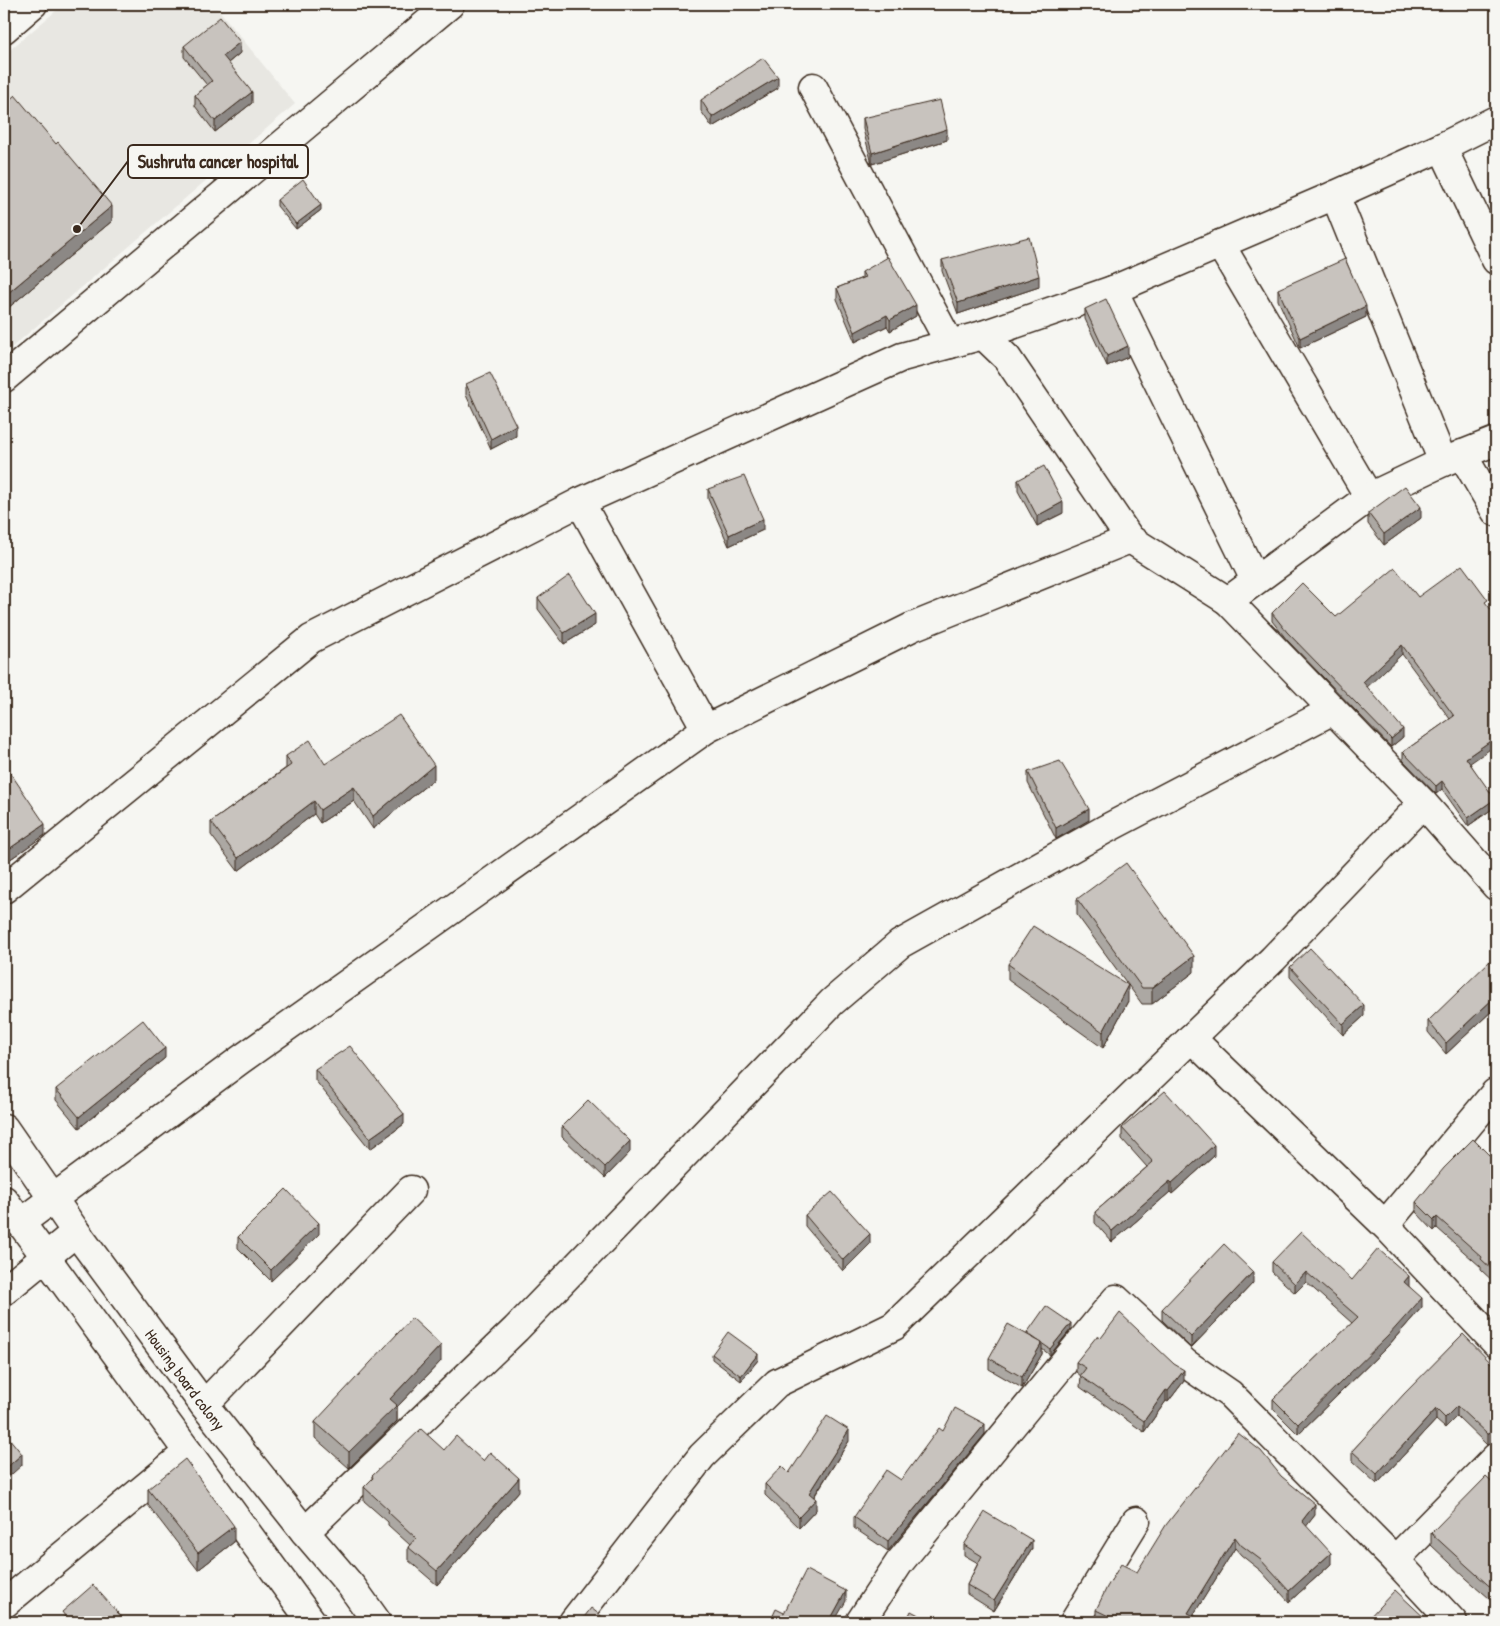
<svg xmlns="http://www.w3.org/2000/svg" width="1500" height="1626" font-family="'Patrick Hand',sans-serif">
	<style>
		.built { fill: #e8e7e2 }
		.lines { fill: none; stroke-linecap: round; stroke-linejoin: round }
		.minor-casing { stroke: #3b2a1e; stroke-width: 31 }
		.minor { stroke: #f6f6f2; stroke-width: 28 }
		.wall { fill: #aca8a3; stroke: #3b2a1e }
		.shaded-wall { fill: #8c8885; stroke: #3b2a1e }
		.building { fill: #c8c3be; stroke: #3b2a1e }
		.labels { text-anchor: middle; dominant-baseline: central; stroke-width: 5; stroke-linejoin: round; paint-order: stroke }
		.street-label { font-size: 16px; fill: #3b2a1e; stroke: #f6f6f2 }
		.leader { fill: none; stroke: #3b2a1e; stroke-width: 2 }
		.callout-dot { fill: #3b2a1e; stroke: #f6f6f2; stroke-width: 2 }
		.callout { fill: #f6f6f2; stroke: #3b2a1e; stroke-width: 2 }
		.callout-label { font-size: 18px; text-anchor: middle; font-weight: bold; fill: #3b2a1e }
	</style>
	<rect width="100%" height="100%" fill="#f6f6f2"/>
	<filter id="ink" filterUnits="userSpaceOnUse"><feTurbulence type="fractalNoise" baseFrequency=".02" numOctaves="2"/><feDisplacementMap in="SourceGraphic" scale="10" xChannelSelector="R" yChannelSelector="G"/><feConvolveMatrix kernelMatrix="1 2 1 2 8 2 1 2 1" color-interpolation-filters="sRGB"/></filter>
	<g filter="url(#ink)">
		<polygon class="built" points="64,4 214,4 295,104 4,354 4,55"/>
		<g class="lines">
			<defs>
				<g id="minor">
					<polyline points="4,29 33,4"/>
					<polyline points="813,87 950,344"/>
					<polyline points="1442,147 1496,260"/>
					<polyline points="1335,195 1443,462"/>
					<polyline points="1220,244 1369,497 1228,601"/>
					<polyline points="1113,290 1255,580"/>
					<polyline points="983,335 1113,290 1335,195 1442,147 1496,120"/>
					<polyline points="4,378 450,4"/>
					<polyline points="1462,454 1496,512"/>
					<polyline points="1369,497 1443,462 1496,441"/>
					<polyline points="580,502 706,729"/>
					<polyline points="4,889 311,639 580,502 902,357 983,335 1007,358 1130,539 1228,601 1423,803 1496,886"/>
					<polyline points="1191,1038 1385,1225"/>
					<polyline points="1496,1094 1495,1093 1385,1225 1496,1343"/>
					<path id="s1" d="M4 1128 76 1232 204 1405 305 1532 352 1587 377 1622"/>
					<polyline points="4,1200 312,1622"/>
					<polyline points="20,1223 240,1060 706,729 912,627 1130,539"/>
					<polyline points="4,1291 76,1232"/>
					<polyline points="204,1405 411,1190"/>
					<polyline points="305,1532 516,1329 832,1002 900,944 1104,830 1333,710"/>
					<polyline points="1395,1560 1496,1457"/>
					<polyline points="4,1604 188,1452"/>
					<polyline points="573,1622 702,1456 777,1383 894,1326 1273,959 1423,803"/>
					<polyline points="860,1622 899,1563 1116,1299 1185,1363 1230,1394 1395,1560 1453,1622"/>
					<polyline points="1074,1622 1136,1521"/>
				</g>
			</defs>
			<use href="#minor" class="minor-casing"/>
			<use href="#minor" class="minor"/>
		</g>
		<g class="wall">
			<polygon points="184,46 240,53 228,63 252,103 215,132 195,106 195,95 207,85 184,57"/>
			<polygon points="778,88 712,127 701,111 701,100"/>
			<polygon points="4,105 112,221 8,308 4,303"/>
			<polygon points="863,118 947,140 872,164 863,129"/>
			<polygon points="277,200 321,210 296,229 277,206"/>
			<polygon points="942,260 1039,287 958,314 942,271"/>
			<polygon points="862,272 916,316 890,331 887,326 855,342 837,299 837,288 862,278"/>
			<polygon points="1278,289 1366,317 1300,348 1278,300"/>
			<polygon points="1085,309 1128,357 1107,366 1085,319"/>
			<polygon points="466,384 516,436 491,449 466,395"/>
			<polygon points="1018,480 1063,513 1037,526 1018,491"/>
			<polygon points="708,489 763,530 729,546 708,499"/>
			<polygon points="1368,513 1421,518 1384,545 1368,524"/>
			<polygon points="1418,597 1470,763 1495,807 1468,826 1442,789 1436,794 1403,760 1403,752 1450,719 1402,654 1366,687 1403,737 1391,747 1287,640 1272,621 1272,613 1336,617"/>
			<polygon points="538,598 595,625 564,644 538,609"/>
			<polygon points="286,756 325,764 434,779 373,829 354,801 320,823 314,814 238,871 211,835 211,822 286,768"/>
			<polygon points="1028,772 1089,820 1056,839 1028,783"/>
			<polygon points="4,775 45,835 9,860 4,853"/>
			<polygon points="1077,899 1194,972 1152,1004 1142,1004 1077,915"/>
			<polygon points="1496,959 1496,1007 1446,1054 1428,1032 1428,1021"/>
			<polygon points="1008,964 1128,1001 1103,1048 1008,980"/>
			<polygon points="1290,967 1364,1016 1343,1035 1290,977"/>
			<polygon points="165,1058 79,1128 56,1100 56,1089"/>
			<polygon points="315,1069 404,1124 370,1149 315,1080"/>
			<polygon points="562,1126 630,1152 605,1178 562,1137"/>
			<polygon points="1122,1128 1214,1156 1172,1194 1170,1192 1112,1242 1095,1223 1095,1212 1147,1167 1122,1139"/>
			<polygon points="1496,1162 1496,1284 1481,1270 1481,1267 1437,1228 1434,1231 1416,1212 1416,1202"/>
			<polygon points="805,1215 870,1244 843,1271 805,1226"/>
			<polygon points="319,1234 271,1281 238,1248 238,1237"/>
			<polygon points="1272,1262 1352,1280 1409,1286 1422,1307 1388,1346 1298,1434 1273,1409 1273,1399 1352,1323 1306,1282 1295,1293 1272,1272"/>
			<polygon points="1253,1283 1191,1348 1162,1320 1162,1309"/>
			<polygon points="1071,1329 1050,1355 1042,1349 1042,1354 1022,1388 989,1369 989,1358 1027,1335 1027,1333"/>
			<polygon points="1463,1334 1495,1442 1487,1445 1457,1416 1445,1428 1436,1420 1377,1484 1352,1461 1352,1451"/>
			<polygon points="1101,1338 1184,1381 1168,1402 1166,1401 1144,1432 1080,1387 1081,1376 1076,1372 1076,1362"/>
			<polygon points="712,1354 758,1360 741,1381 712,1359"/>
			<polygon points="441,1361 397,1407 397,1421 349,1468 315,1438 315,1422"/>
			<polygon points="943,1431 985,1434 888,1551 854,1528 854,1517 901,1480"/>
			<polygon points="849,1441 814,1497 816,1510 799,1528 765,1495 765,1484 789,1473"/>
			<polygon points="444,1450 519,1491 437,1585 408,1560 408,1547 410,1545 388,1525 388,1522 364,1501 364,1487 372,1479 372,1476"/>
			<polygon points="1281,1476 1315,1515 1306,1526 1331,1564 1289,1602 1261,1571 1241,1555 1235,1548 1193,1615 1207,1622 1098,1622 1096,1621 1096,1610 1137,1572"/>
			<polygon points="1496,1486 1496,1604 1467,1579 1431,1545 1431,1533"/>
			<polygon points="148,1489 234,1542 198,1570 148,1505"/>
			<polygon points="964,1545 1032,1549 994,1611 967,1594 967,1585 978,1563 964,1555"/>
		</g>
		<g class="shaded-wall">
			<polygon points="240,42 240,53 223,67 223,56"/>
			<polygon points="778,77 778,88 712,127 712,117"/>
			<polygon points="252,92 252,103 215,132 215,121"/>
			<polygon points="947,129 947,140 872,164 872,153"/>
			<polygon points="321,205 321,210 296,229 296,224"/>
			<polygon points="112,206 112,221 8,308 8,293"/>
			<polygon points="1039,276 1039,287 958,314 958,303"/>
			<polygon points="916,305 916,316 890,331 890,320"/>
			<polygon points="1366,306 1366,317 1300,348 1300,338"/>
			<polygon points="887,315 887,326 855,342 855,332"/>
			<polygon points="1128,346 1128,357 1107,366 1107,356"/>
			<polygon points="516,425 516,436 491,449 491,439"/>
			<polygon points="1063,502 1063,513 1037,526 1037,516"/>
			<polygon points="1421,507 1421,518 1384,545 1384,534"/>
			<polygon points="763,519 763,530 729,546 729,535"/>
			<polygon points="595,614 595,625 564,644 564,633"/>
			<polygon points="1402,645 1402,654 1363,691 1363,682"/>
			<polygon points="1403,729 1403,737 1391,747 1391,739"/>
			<polygon points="1496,737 1496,745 1466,766 1466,758"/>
			<polygon points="434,765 434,779 373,829 373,816"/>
			<polygon points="1442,781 1442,789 1436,794 1436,786"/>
			<polygon points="354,787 354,801 320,823 320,810"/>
			<polygon points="1495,799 1495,807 1468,826 1468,818"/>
			<polygon points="314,801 314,814 238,871 238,858"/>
			<polygon points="1089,809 1089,820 1056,839 1056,828"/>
			<polygon points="45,824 45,835 9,860 9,849"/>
			<polygon points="1194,956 1194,972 1152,1004 1152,988"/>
			<polygon points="1128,985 1128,1001 1103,1048 1103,1032"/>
			<polygon points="1496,996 1496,1007 1446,1054 1446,1043"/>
			<polygon points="1364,1005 1364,1016 1343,1035 1343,1024"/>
			<polygon points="165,1048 165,1058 79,1128 79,1117"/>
			<polygon points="404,1114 404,1124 370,1149 370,1138"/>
			<polygon points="630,1141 630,1152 605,1178 605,1167"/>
			<polygon points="1214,1145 1214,1156 1172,1194 1172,1183"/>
			<polygon points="1170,1181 1170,1192 1112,1242 1112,1231"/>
			<polygon points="1437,1217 1437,1228 1434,1231 1434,1220"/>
			<polygon points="319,1223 319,1234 271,1281 271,1270"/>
			<polygon points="870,1234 870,1244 843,1271 843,1260"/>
			<polygon points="1253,1272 1253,1283 1191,1348 1191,1337"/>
			<polygon points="1306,1272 1306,1282 1295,1293 1295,1284"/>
			<polygon points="1409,1276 1409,1286 1404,1292 1404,1282"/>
			<polygon points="1422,1298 1422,1307 1388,1346 1298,1434 1298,1424"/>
			<polygon points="1071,1323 1071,1329 1050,1355 1050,1349"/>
			<polygon points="1042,1343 1042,1354 1022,1388 1022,1377"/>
			<polygon points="441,1345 441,1361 397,1407 397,1421 349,1468 349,1452 390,1399"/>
			<polygon points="758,1354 758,1360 741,1381 741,1376"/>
			<polygon points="1184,1370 1184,1381 1168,1402 1168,1391"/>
			<polygon points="1166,1390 1166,1401 1144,1432 1144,1421"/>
			<polygon points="1457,1406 1457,1416 1445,1428 1445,1418"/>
			<polygon points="1436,1409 1436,1420 1377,1484 1377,1474"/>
			<polygon points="985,1424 985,1434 888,1551 888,1541"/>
			<polygon points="849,1430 849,1441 809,1504 809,1493"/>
			<polygon points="1496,1430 1496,1440 1495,1442 1487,1445 1487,1434"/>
			<polygon points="22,1454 22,1465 4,1481 4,1470"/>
			<polygon points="519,1478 519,1491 437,1585 437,1571"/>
			<polygon points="816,1499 816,1510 799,1528 799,1517"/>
			<polygon points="1315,1504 1315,1515 1302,1532 1302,1521"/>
			<polygon points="234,1526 234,1542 198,1570 198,1553"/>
			<polygon points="1235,1537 1235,1548 1189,1622 1188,1613"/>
			<polygon points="1032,1540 1032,1549 994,1611 994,1601"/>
			<polygon points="1331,1553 1331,1564 1289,1602 1289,1591"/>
			<polygon points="846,1591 846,1601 834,1622 829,1622"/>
		</g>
		<g class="building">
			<polygon points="220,17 240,42 223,56 252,92 215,121 195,95 212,81 184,46"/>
			<polygon points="763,58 778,77 712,117 701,100"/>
			<polygon points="15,95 56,144 58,142 112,206 8,293 4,287 4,105"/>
			<polygon points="940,100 947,129 872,153 863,118"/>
			<polygon points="303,179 321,205 296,224 277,200"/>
			<polygon points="1029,237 1039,276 958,303 942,260"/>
			<polygon points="888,257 916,305 890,320 887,315 855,332 837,288 865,277 862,272"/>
			<polygon points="1345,259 1366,306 1300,338 1278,289"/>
			<polygon points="1106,299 1128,346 1107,356 1085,309"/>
			<polygon points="490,373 516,425 491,439 466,384"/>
			<polygon points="1044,466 1063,502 1037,516 1018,480"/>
			<polygon points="744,476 763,519 729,535 708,489"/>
			<polygon points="1405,486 1421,507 1384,534 1368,513"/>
			<polygon points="1462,565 1488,600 1485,602 1496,616 1496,737 1466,758 1495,799 1468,818 1442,781 1436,786 1403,752 1454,716 1402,645 1363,682 1403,729 1391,739 1287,632 1272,613 1302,583 1336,617 1395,568 1418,597"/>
			<polygon points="570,575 595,614 564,633 538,598"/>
			<polygon points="399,715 434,765 373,816 354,787 320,810 314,801 238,858 211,822 291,765 286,756 310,740 325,764"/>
			<polygon points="1060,761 1089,809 1056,828 1028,772"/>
			<polygon points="9,771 45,824 9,849 4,842 4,775"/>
			<polygon points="1126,863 1194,956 1152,988 1142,988 1077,899"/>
			<polygon points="1033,926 1128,985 1103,1032 1008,964"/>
			<polygon points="1310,948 1364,1005 1343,1024 1290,967"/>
			<polygon points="1494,957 1496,959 1496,996 1446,1043 1428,1021"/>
			<polygon points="143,1020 165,1048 79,1117 56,1089"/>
			<polygon points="350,1046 404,1114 370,1138 315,1069"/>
			<polygon points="1165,1091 1214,1145 1172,1183 1170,1181 1112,1231 1095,1212 1153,1162 1122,1128"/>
			<polygon points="588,1100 630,1141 605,1167 562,1126"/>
			<polygon points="1473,1139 1496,1162 1496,1273 1481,1259 1482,1257 1437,1217 1434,1220 1416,1202 1444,1168"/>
			<polygon points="286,1189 319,1223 271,1270 238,1237"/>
			<polygon points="832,1192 870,1234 843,1260 805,1215"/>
			<polygon points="1301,1232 1352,1280 1378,1249 1409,1276 1404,1282 1422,1298 1388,1336 1298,1424 1273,1399 1358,1317 1306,1272 1295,1284 1272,1262"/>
			<polygon points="1224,1244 1253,1272 1191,1337 1162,1309"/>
			<polygon points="1046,1306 1071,1323 1050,1349 1027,1333"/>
			<polygon points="1120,1313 1174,1364 1184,1370 1168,1391 1166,1390 1144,1421 1080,1376 1086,1368 1076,1362 1097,1336 1101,1338"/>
			<polygon points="412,1318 441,1345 390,1399 397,1405 349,1452 315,1422"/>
			<polygon points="1008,1324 1042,1343 1022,1377 989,1358"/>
			<polygon points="728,1332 758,1354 741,1376 712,1354"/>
			<polygon points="1463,1334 1496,1368 1496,1430 1495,1432 1487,1434 1457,1406 1445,1418 1436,1409 1377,1474 1352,1451 1404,1394"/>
			<polygon points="955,1408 985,1424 888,1541 854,1517 886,1470 901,1480 939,1428 943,1431"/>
			<polygon points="827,1416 849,1430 809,1493 816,1499 799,1517 765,1484 782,1466 789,1473"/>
			<polygon points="421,1429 444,1450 456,1436 483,1461 490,1452 519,1478 437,1571 408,1547 416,1538 388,1512 389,1510 364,1487 373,1478 372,1476"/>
			<polygon points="4,1432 22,1454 4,1470"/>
			<polygon points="1238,1433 1261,1451 1281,1476 1315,1504 1302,1521 1331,1553 1289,1591 1261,1560 1241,1545 1235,1537 1188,1613 1207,1622 1121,1622 1096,1610 1107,1587 1121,1564 1137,1572 1166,1525"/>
			<polygon points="185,1459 234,1526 198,1553 148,1489"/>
			<polygon points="1486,1477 1496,1486 1496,1592 1467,1566 1431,1533"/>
			<polygon points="985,1512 1032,1540 994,1601 967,1585 982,1556 964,1545"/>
			<polygon points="806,1570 846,1591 829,1622 770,1622 776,1609 784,1613"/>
			<polygon points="93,1585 126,1622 57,1622 65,1616 62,1612"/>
			<polygon points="1395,1590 1429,1622 1365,1622"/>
			<polygon points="591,1608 609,1622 577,1622 585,1616"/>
			<polygon points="911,1611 932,1622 906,1622"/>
		</g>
	</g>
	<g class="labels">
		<g class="street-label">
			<text stroke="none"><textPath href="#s1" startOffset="310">Housing board colony</textPath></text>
		</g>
	</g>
	<path class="leader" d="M77 229L128 161"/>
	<circle class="callout-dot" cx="77" cy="229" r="5"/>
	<rect class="callout" x="128" y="145" width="180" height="33" rx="5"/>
	<g class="callout-label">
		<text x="218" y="168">Sushruta cancer hospital</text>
	</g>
	<rect width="1500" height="1626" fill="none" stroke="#f6f6f2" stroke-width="20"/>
	<rect x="10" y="10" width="1480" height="1606" fill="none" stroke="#3b2a1e" stroke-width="2" filter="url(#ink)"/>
</svg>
